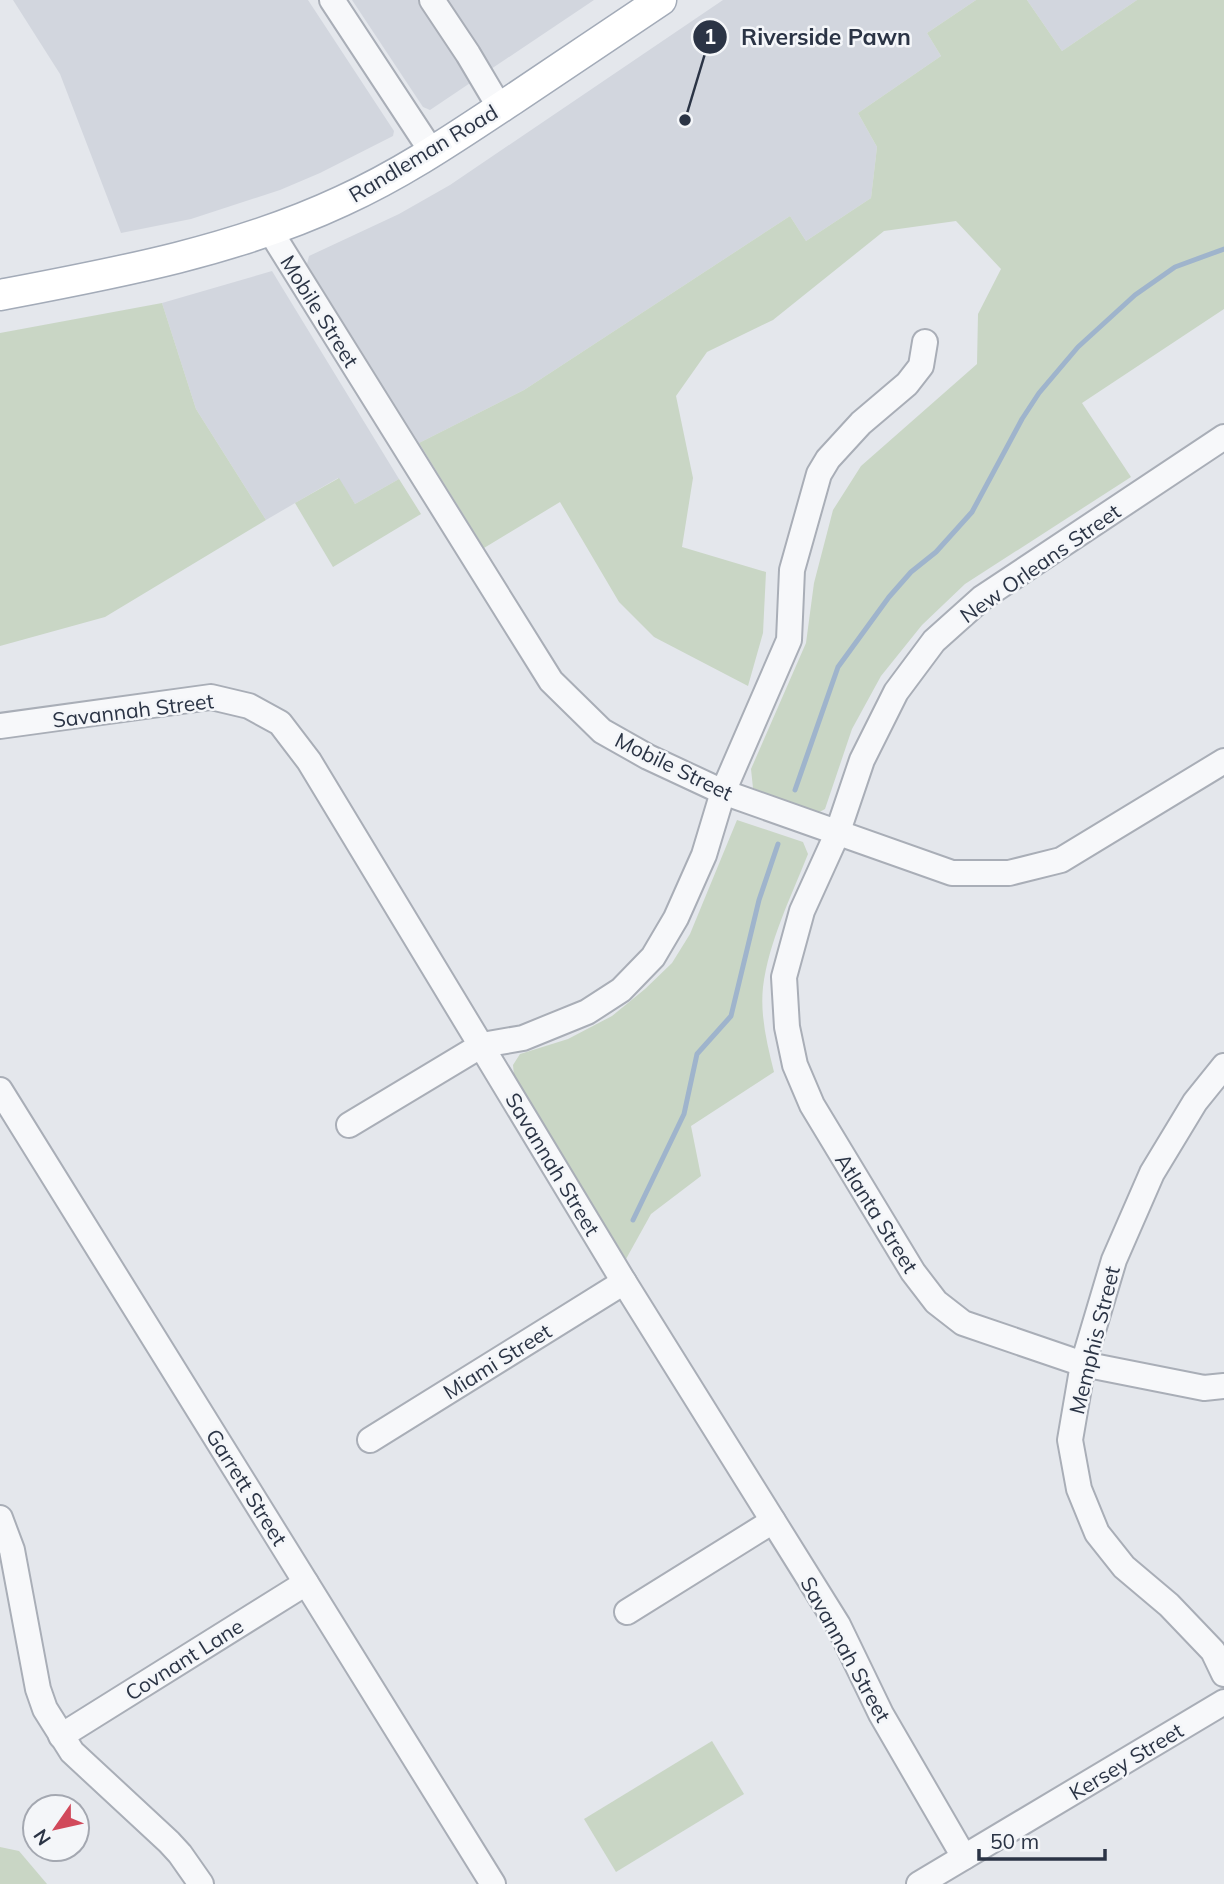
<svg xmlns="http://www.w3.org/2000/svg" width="1224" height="1884" font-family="Mulish,sans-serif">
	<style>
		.built { fill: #d2d6de }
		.green { fill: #c9d6c5 }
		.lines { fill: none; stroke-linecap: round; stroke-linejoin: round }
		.stream { stroke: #9fb4cc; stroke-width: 5 }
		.minor-casing { stroke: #a9aeb7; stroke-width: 28 }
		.major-casing { stroke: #a3abb8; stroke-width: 33 }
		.minor { stroke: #f7f8fa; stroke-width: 24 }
		.major { stroke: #fff; stroke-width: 30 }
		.labels { text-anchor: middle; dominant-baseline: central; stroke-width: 5; stroke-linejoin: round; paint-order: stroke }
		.street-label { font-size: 21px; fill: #2b3445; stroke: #f4f6f9 }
		.leader { fill: none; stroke: #2b3445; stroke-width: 2.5 }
		.callout-dot { fill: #2b3445; stroke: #f4f6f9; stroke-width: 2.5 }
		.mark-label { font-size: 21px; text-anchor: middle; font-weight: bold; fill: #fff }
		.callout-label { font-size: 23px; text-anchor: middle; font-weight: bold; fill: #2b3445; stroke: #f4f6f9; stroke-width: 5; stroke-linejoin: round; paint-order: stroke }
	</style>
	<rect width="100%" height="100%" fill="#e4e7ec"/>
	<g class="built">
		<polygon points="13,0 308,0 394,131 393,136 320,173 280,190 191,219 121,233 60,74"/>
		<polygon points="352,0 594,0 430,110 423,107"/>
		<polygon points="723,0 976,0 927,33 941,56 858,113 877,147 871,198 806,241 790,216 524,390 419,443 307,264 309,256 399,214 450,185"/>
		<polygon points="1027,0 1137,0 1062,51"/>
		<polygon points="272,271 399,479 355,504 338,478 266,520 196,409 162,303"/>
	</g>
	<g class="green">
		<polygon points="976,0 1027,0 1062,51 1137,0 1224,0 1224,309 1082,403 1131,477 965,584 922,625 881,676 852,729 825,809 816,814 753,788 751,769 806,643 814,583 833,510 861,466 977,364 978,314 1001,269 956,221 884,231 773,320 707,352 676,396 693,478 682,547 766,572 763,633 748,686 654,637 619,602 560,502 484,548 419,443 524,390 790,216 806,241 871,198 877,147 858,113 941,56 927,33"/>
		<polygon points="162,303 196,409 266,520 105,617 0,646 0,333"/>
		<polygon points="339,478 355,504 399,479 421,514 333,567 295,503"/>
		<path d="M737 820 803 842 808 854C791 897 769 941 763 987 760 1015 767 1044 774 1072L691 1126 701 1176 651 1214 626 1259 514 1076 513 1065 520 1054 568 1039 612 1016 645 989 672 963 690 934Z"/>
		<polygon points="712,1741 744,1794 616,1872 584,1819"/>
		<polygon points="0,1847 19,1851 47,1884 0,1884"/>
	</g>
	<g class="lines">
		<g class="stream">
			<polyline points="795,790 838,667 889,597 911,572 936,552 972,512 1022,419 1039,393 1078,347 1135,295 1175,267 1224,249"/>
			<polyline points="633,1220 684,1114 697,1054 731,1016 759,900 778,844"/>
		</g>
		<defs>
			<g id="minor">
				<polyline points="332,0 432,152"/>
				<polyline points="432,0 468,54 500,108"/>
				<polyline points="269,229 551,681 602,731 648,757 723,792 952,873 1009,873 1061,860 1224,761"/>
				<polyline points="1224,437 982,598 934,641 896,692 862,760 837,834 802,911 784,977 787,1027 795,1065 812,1105 913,1272 936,1302 963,1323 1083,1364 1204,1388 1224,1386"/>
				<polyline points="0,726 211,697 249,706 280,723 309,761 624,1282 838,1625 881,1714 964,1857"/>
				<polyline points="1224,1066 1195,1102 1152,1173 1114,1260 1083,1364 1070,1440 1079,1489 1097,1533 1124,1567 1169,1605 1213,1651 1224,1674"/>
				<polyline points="0,1090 493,1884"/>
				<polyline points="349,1125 482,1045 523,1038 587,1012 621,990 653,957 676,918 704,855 723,792 789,640 792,570 819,474 828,459 861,423 907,384 921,366 925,342"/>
				<polyline points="370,1440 624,1282"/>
				<polyline points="0,1518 12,1550 38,1689 45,1709 72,1752 169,1842 180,1854 201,1884"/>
				<polyline points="627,1612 773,1521"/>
				<polyline points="61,1736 306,1583"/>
				<polyline points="919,1884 1224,1702"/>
			</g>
			<path id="major" d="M0 295C116 273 235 251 342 201 404 173 459 135 515 98 564 65 612 33 661 0"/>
		</defs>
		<use href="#minor" class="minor-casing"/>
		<use href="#major" class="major-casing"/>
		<use href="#minor" class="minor"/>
		<use href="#major" class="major"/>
	</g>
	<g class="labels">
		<g class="street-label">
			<text transform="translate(423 153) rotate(-31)">Randleman Road</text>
			<text transform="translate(320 311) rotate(58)">Mobile Street</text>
			<text transform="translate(1040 563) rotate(-35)">New Orleans Street</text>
			<text transform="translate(133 710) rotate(-7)">Savannah Street</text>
			<text transform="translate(674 766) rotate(26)">Mobile Street</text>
			<text transform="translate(553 1164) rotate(59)">Savannah Street</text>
			<text transform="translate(877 1213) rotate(58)">Atlanta Street</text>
			<text transform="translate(1094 1340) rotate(-76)">Memphis Street</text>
			<text transform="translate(497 1361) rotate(-32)">Miami Street</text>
			<text transform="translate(247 1487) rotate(58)">Garrett Street</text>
			<text transform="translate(846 1649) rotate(61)">Savannah Street</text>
			<text transform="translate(184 1659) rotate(-32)">Covnant Lane</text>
			<text transform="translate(1126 1761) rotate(-31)">Kersey Street</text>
		</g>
	</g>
	<path class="leader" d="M685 120L710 37"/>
	<g class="callout-dot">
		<circle cx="685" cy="120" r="7"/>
		<circle cx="710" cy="37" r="18"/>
	</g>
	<g class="mark-label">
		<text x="710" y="44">1</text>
	</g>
	<g class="callout-label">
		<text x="826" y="45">Riverside Pawn</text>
	</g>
	<g transform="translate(56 1828) rotate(236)"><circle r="33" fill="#f4f6f9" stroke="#a4a8b1" stroke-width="2"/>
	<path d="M0-5L12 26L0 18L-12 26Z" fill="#d1495b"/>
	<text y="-10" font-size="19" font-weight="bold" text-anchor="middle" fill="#2b3445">N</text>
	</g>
	<path d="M979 1849v10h126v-10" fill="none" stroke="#2b3445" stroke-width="3.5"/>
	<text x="990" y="1849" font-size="21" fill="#2b3445" stroke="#f4f6f9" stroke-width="5" paint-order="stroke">50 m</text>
</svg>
